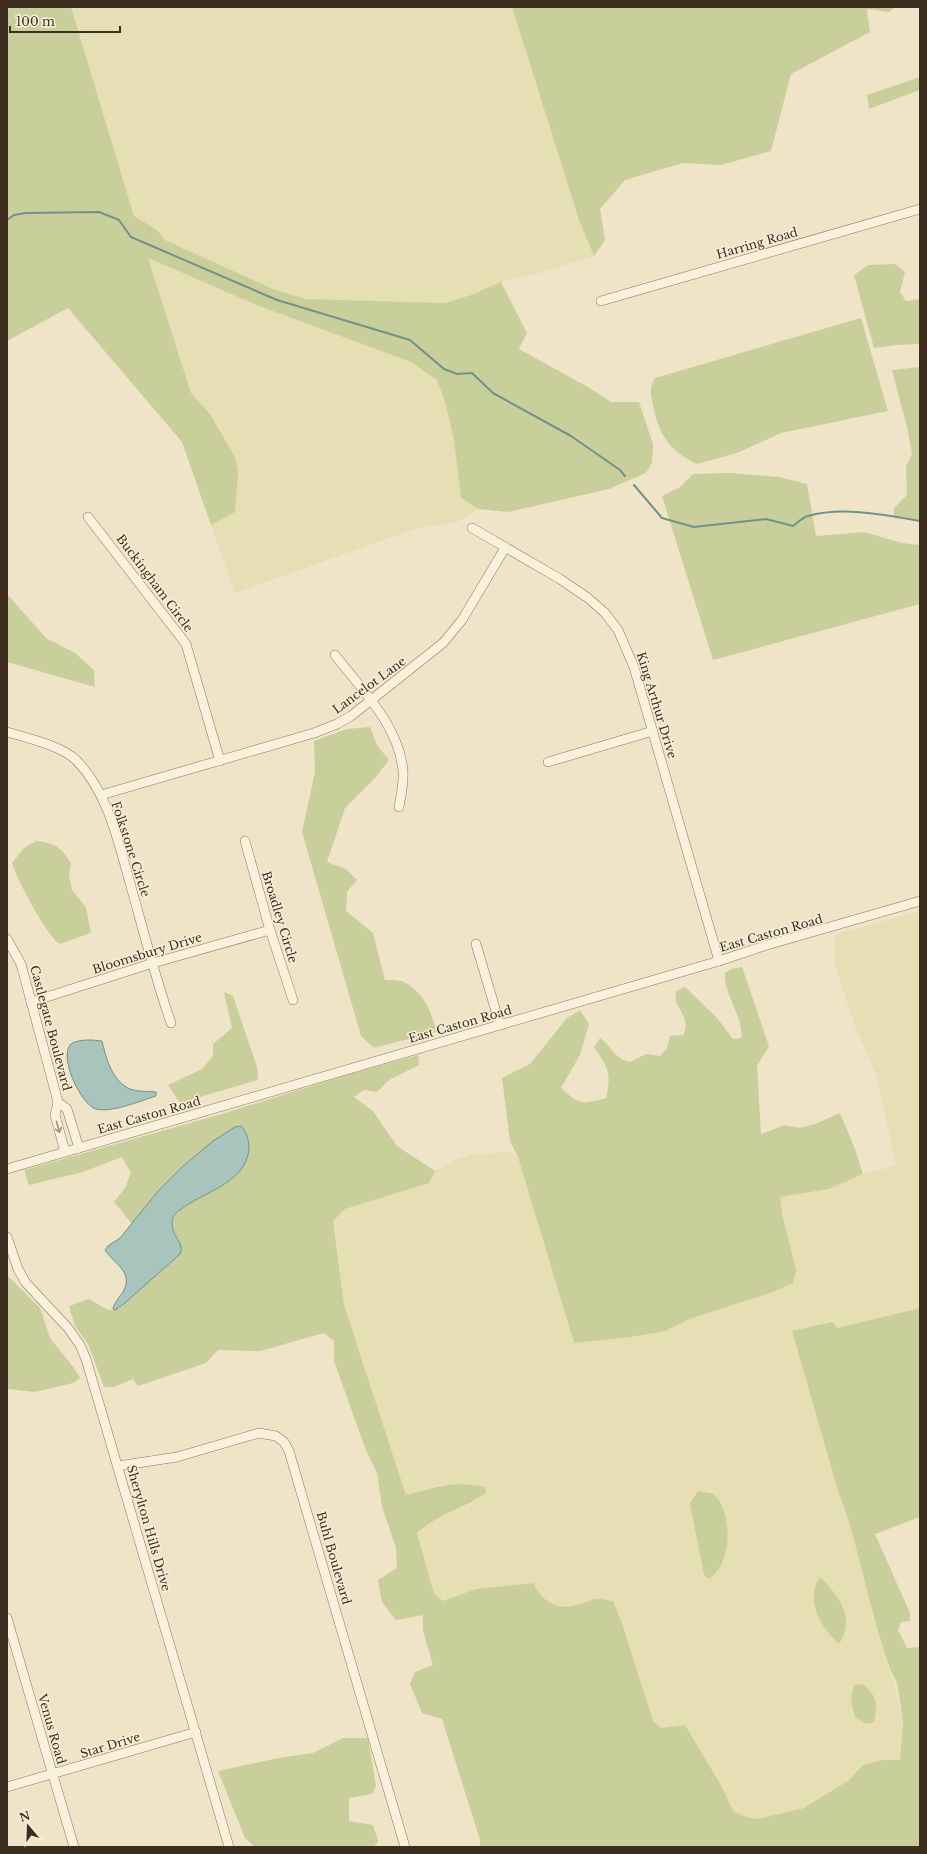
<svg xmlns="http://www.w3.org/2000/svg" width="927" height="1854" font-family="'Libre Baskerville',serif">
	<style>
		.farmland { fill: #e6deb5 }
		.green { fill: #c9cf9b }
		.water { fill: #a9c4bc; stroke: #6f938a }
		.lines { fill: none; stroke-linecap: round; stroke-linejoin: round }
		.stream { stroke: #6f938a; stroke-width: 2 }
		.minor-casing { stroke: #8d765c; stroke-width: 10 }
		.minor { stroke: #faf1dc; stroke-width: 9 }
		.oneway { stroke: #9c907e }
		.labels { text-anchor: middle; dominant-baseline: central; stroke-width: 3; stroke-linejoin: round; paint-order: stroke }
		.street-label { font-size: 12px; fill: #3d2e20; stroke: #f7eed8 }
	</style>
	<rect width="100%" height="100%" fill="#f0e4c8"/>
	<g class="farmland">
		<polygon points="71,7 512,7 579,220 594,256 543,272 501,282 471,295 445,303 306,299 273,289 165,240 157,230 134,216"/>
		<polygon points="148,258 259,306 411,362 437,380 446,405 454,441 461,498 478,509 457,522 417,528 235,593 211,525 235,512 210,414 191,393"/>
		<polygon points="920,911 920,1308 838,1328 832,1322 792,1331 838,1491 849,1521 878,1632 894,1684 903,1722 900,1760 882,1760 863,1765 847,1781 804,1808 757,1819 745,1817 733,1811 722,1787 685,1725 661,1728 653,1721 622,1623 613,1601 596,1599 575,1606 559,1605 547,1603 538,1593 453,1598 443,1601 434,1594 417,1533 424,1526 472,1503 486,1493 442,1485 406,1495 344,1305 333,1221 345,1209 429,1183 435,1171 453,1161 472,1154 510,1152 518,1157 574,1343 631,1337 665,1331 692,1318 770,1293 782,1214 780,1197 829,1189 863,1174 896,1166 877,1077 854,1024 834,962 835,944 836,934"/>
	</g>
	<g class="green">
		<polygon points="7,7 71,7 134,216 157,230 165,240 273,289 306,299 445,303 471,295 501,282 527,333 519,349 588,387 611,402 639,402 653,444 652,463 646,473 609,489 508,512 478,509 461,498 454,441 446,405 437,380 411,362 259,306 148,258 191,393 210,414 235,457 238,474 235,512 211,525 182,442 68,308 7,341"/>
		<polygon points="512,7 895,7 889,12 867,9 870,32 791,74 771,151 721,165 683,163 625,180 600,209 605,240 594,256 579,220"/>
		<polygon points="920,77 920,90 869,109 867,95"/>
		<polygon points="895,264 905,272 900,292 906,301 920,299 920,344 897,345 874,348 854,275 868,265"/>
		<path d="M861 318 888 411 781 433 737 453 697 464C670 451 658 434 653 405 651 393 649 389 655 378Z"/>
		<polygon points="920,367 920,521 894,516 894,508 907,495 906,467 912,454 908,431 892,370"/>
		<polygon points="730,473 779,477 807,484 816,536 864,532 902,543 920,545 920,604 713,660 662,496 680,487 693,474"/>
		<polygon points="7,594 46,638 75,653 94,670 95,687 7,662"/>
		<path d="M370 727 377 745 389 760 375 778 345 808 327 862 346 869 357 880 347 892 346 911 373 933 385 980C391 980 400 980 404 982 424 993 432 1011 436 1032L374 1048 361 1036 302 832 315 772 314 741 347 729Z"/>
		<path d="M36 841C56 844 61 846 71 864L69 875 72 890 86 907 91 933 60 944C48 938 16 878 12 863L24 848Z"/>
		<path d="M742 967 769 1046 757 1066 761 1134 785 1125 800 1128 815 1124 840 1113 855 1149 863 1174 829 1189 780 1197 782 1214 796 1270 793 1283 770 1293 692 1318 665 1331 631 1337 574 1343 518 1157 510 1141 502 1078 530 1064 567 1018 580 1010 589 1024 580 1055 561 1088C579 1105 582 1105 606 1098 612 1073 608 1068 594 1047L600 1038C613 1048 614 1058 630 1062L646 1054 660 1056 667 1048 670 1036 683 1035C690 1023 682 1014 677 1004 675 1001 676 995 676 991L685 987 717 1018 733 1039 741 1038C745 1020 723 993 725 973L731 969Z"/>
		<polygon points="224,992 233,996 257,1067 258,1080 180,1103 168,1085 202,1069 213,1056 213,1044 232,1028"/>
		<path d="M418 1055 419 1065 389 1080 377 1092 364 1090 354 1097 373 1111 397 1146 435 1171 429 1183 345 1209 333 1221 344 1305 406 1495C437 1487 452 1480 485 1487L486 1493C464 1509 436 1515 417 1533L434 1594 443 1601 476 1589 533 1583C542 1601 555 1610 576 1605 583 1604 588 1601 594 1599 600 1598 607 1601 613 1601L622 1623 653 1721 661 1728 685 1725 722 1787 733 1811 746 1817 758 1819 804 1808 849 1780 863 1765 882 1760H900L903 1722 897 1683 890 1669 878 1632 849 1521 838 1491 792 1331 832 1322 838 1328 920 1308V1517L875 1534 910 1613V1621L901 1622 898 1630 907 1648 920 1647V1847H480V1840L442 1719 422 1713 410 1684 415 1672 433 1665 423 1631V1615L396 1620 382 1602 378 1580 397 1568 396 1548 382 1507 377 1473 365 1448 334 1361V1341L324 1333 260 1351 218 1350 206 1363 138 1386 133 1379 114 1387H104L88 1344 75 1326 69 1306 89 1299 108 1310 118 1309 180 1254 177 1237 173 1232 172 1226 174 1215 190 1202 206 1194 194 1157C170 1176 151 1200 132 1224L114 1202 125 1188 131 1173 122 1157 83 1172 29 1185 24 1170 225 1113 343 1076Z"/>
		<polygon points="7,1277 9,1277 40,1308 50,1338 74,1368 80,1378 73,1383 35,1392 7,1389"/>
		<path d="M698 1491 714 1494C716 1497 720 1500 721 1504 732 1525 730 1567 708 1579L704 1575 690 1503Z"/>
		<path d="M820 1577C839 1596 856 1618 839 1644 821 1627 804 1601 820 1577Z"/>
		<path d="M862 1684C877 1695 878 1704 874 1722 867 1726 861 1720 855 1717L851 1701 854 1685Z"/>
		<polygon points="343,1738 368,1738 376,1786 372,1794 349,1798 349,1821 373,1825 378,1841 374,1847 255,1847 245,1838 218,1771 278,1758 313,1753"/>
	</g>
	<g class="water">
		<path d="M92 1040 102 1041C106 1058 112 1081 130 1089 138 1092 148 1091 156 1092V1096C140 1101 112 1113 96 1109 81 1105 58 1056 71 1044 76 1040 86 1040 92 1040Z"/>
		<path d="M241 1126C247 1133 249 1140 249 1149 246 1186 196 1193 174 1215 166 1234 186 1241 180 1254L125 1303 115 1310 113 1309C114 1302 121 1296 124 1290 133 1271 113 1263 105 1250L108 1246 120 1238 159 1190 182 1167 213 1141 235 1127Z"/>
	</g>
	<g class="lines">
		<g class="stream">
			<polyline points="7,220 14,215 26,213 99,212 119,220 131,237 277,300 410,340 444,369 457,374 472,373 493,393 571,436 620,470 625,476"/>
			<path d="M634 485 662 518 694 527 766 519 793 526C797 523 803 517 808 516 842 506 886 515 920 521"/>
		</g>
		<defs>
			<g id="minor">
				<polyline points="601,301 920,209"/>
				<polyline points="88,517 186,644 220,761"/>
				<polyline points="472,528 560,579 588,598 605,613 618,630 634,667 719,961"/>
				<path d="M335 655C361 689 399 725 403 771 404 783 401 795 399 807"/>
				<path d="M7 732C27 738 63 746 77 761 108 793 118 841 130 883 143 929 155 977 171 1023"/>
				<polyline points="548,762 653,731"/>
				<polyline points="101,795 314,733 337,724 351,716 443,643 462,620 505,548"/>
				<polyline points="245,841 270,930 293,1000"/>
				<polyline points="7,939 21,964 58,1102 55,1115 65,1152"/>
				<polyline points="476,944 500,1025"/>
				<polyline points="31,1002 153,963 270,930"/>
				<polyline points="58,1102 67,1109 79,1148"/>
				<polyline points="7,1169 719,961 767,945 920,901"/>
				<polyline points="7,1237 18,1269 26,1283 68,1328 80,1345 86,1359 229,1847"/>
				<polyline points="118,1466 177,1457 259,1433 276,1436 284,1442 289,1451 405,1847"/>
				<polyline points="7,1618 74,1847"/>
				<polyline points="7,1787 196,1732"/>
			</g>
		</defs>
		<use href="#minor" class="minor-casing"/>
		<use href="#minor" class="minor"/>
	</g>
	<defs><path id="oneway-shaft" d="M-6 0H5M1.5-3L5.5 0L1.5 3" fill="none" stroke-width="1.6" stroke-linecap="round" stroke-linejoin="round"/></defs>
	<use class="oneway" href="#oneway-shaft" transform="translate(58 1127) rotate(74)"/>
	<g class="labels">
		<g class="street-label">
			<text transform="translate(757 243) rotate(-16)">Harring Road</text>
			<text transform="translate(155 583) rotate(53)">Buckingham Circle</text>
			<text transform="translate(369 685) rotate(-36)">Lancelot Lane</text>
			<text transform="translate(657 705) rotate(73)">King Arthur Drive</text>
			<text transform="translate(131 849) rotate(72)">Folkstone Circle</text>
			<text transform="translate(280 917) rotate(73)">Broadley Circle</text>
			<text transform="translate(771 933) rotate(-16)">East Caston Road</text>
			<text transform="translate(147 953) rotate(-17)">Bloomsbury Drive</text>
			<text transform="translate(460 1024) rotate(-16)">East Caston Road</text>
			<text transform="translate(51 1028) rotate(75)">Castlegate Boulevard</text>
			<text transform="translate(149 1115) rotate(-16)">East Caston Road</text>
			<text transform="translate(149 1528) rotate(74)">Sherylton Hills Drive</text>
			<text transform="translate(334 1558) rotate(74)">Buhl Boulevard</text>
			<text transform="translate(52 1729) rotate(74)">Venus Road</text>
			<text transform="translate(110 1745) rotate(-17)">Star Drive</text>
		</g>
	</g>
	<rect width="927" height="1854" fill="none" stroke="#3d2e20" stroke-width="16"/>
	<g transform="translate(28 1826) rotate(341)" stroke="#f7eed8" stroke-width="3" paint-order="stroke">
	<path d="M0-3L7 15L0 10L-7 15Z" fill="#3d2e20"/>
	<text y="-6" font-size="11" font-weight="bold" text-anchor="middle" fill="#3d2e20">N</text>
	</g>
	<path d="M10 26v6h110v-6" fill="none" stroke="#3d2e20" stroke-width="2"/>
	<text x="16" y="26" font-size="12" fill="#3d2e20" stroke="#f7eed8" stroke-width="3" paint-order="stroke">100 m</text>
</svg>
